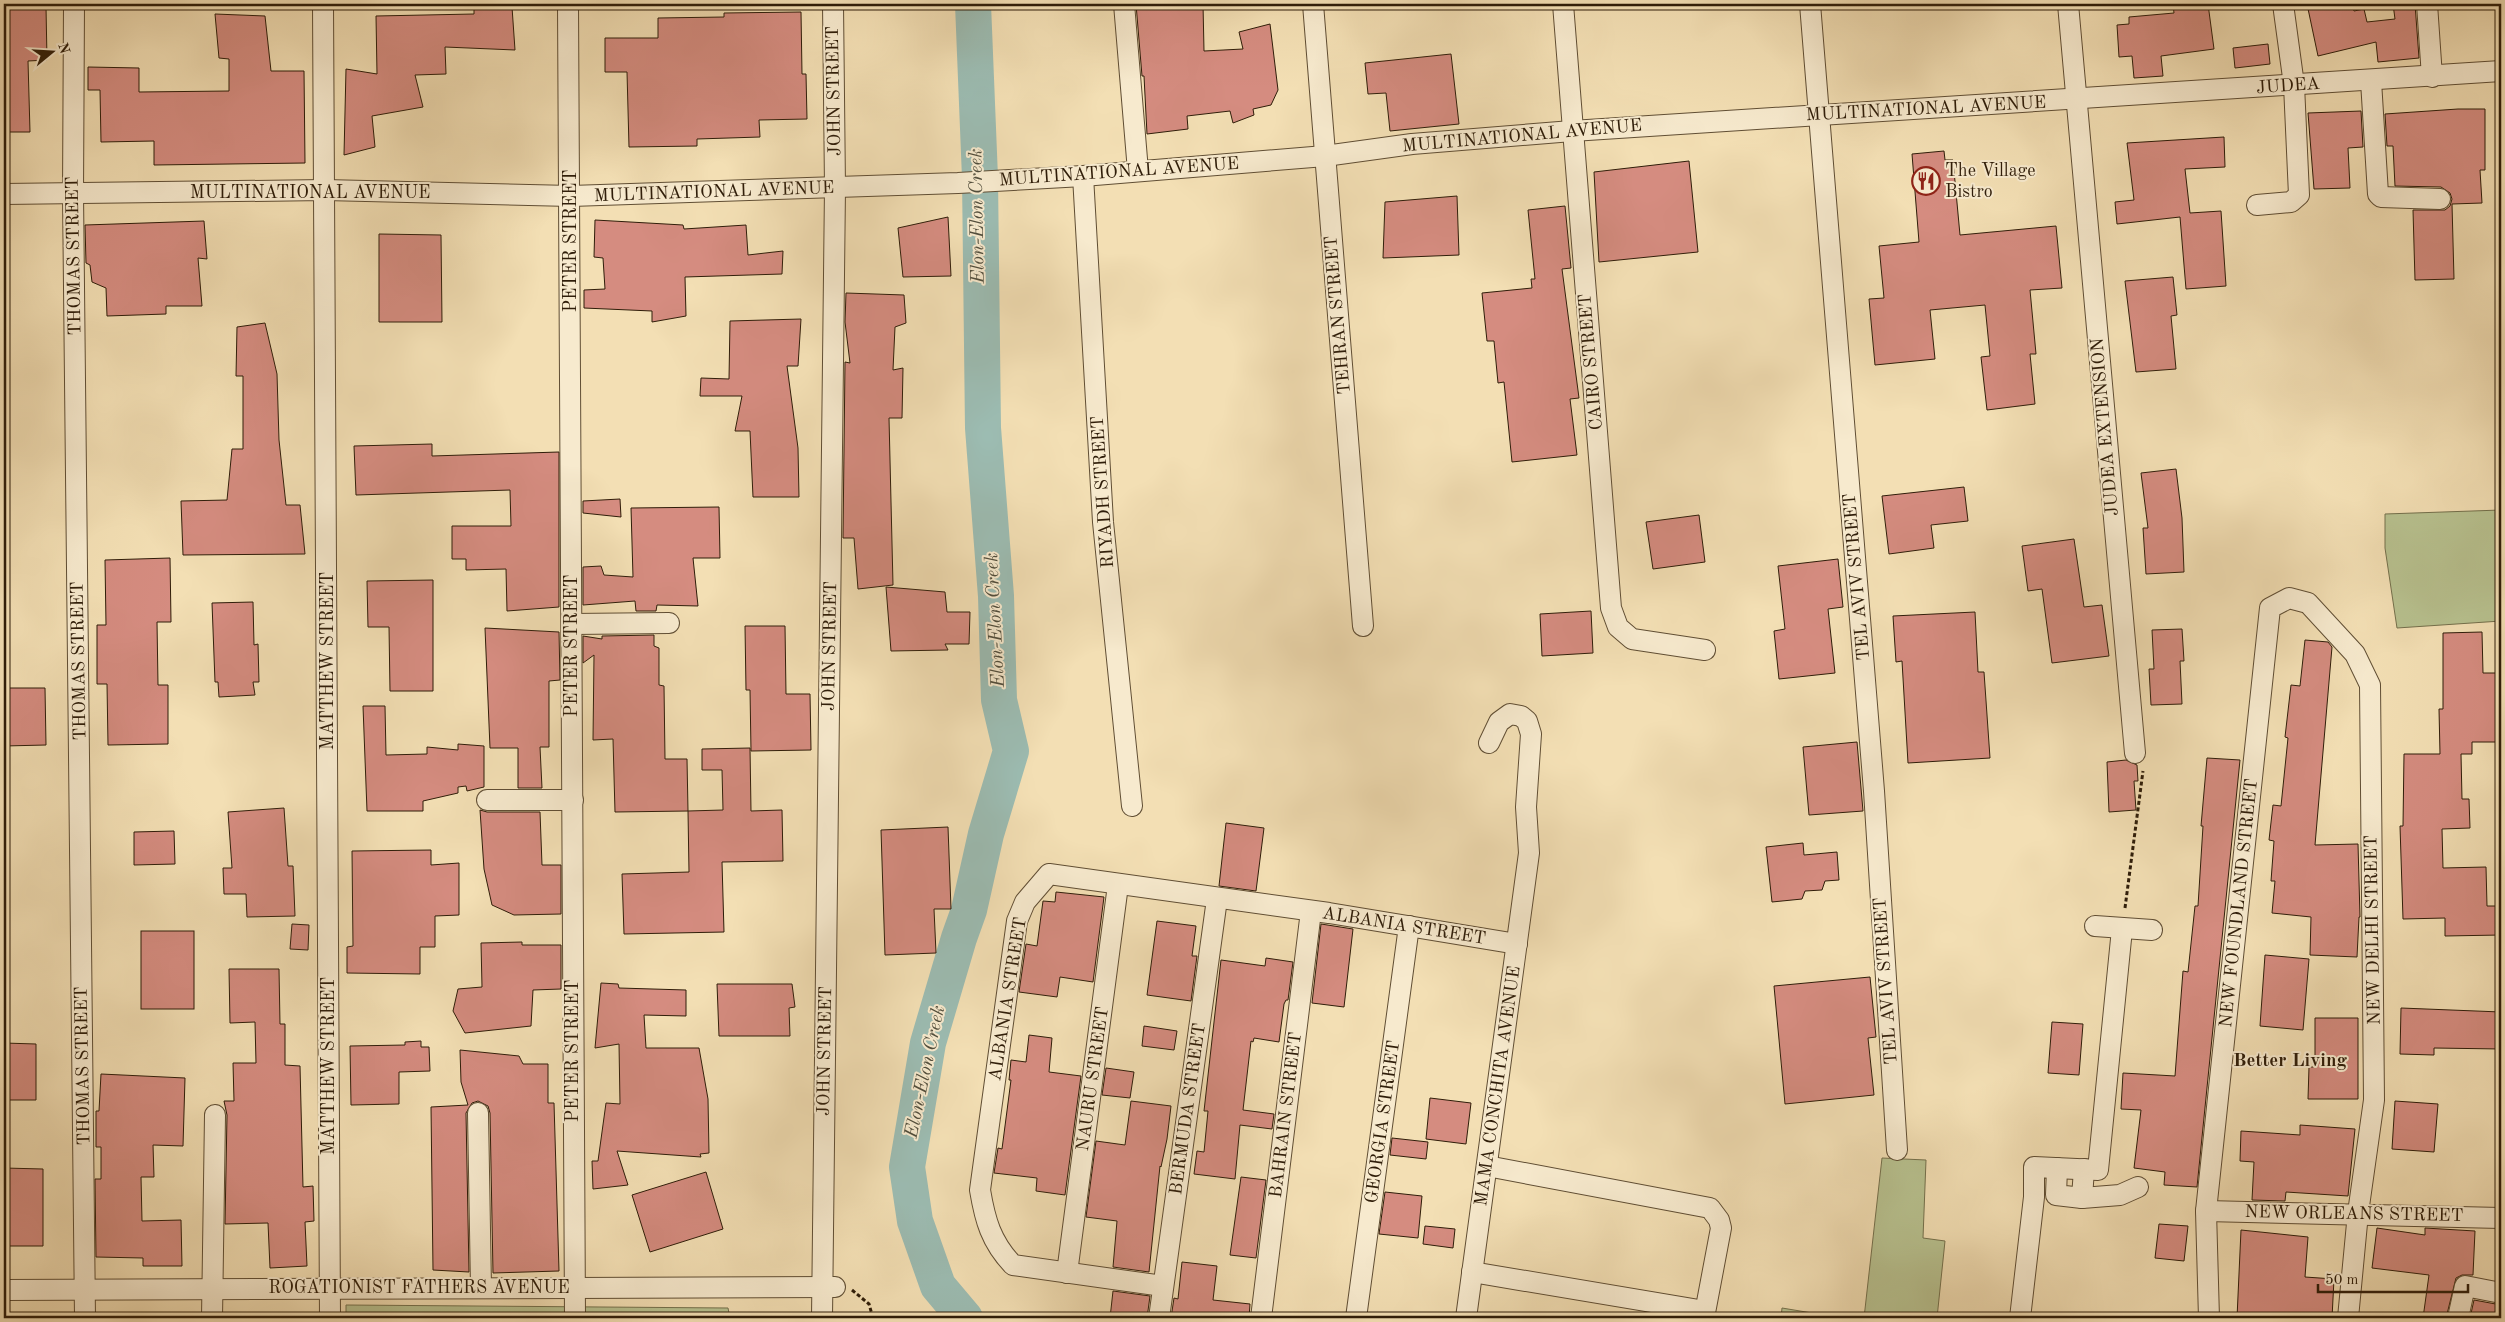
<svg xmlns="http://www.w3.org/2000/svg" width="2505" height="1322" font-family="'Old Standard TT',serif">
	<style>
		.green { fill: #b8c290; stroke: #74704c }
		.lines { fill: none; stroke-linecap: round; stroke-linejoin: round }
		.river { stroke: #9cbcb2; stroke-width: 36 }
		.building { fill: #d58c80; stroke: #2f1d09 }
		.minor-casing { stroke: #604e34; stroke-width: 22 }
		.path { stroke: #2f1d09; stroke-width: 3; stroke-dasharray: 4 2.5; stroke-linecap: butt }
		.minor { stroke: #f7eace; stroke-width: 20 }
		.labels { text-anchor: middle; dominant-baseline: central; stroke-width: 4; stroke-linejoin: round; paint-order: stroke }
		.street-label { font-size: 18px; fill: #2f1d09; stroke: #f7eace }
		.poi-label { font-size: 18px; fill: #2f1d09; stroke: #f7eace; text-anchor: start }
		.water-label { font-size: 19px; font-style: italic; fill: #504d3c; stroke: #f7eace }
		.neighbourhood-label { font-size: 19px; font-weight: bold; fill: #2f1d09; stroke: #f7eace }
	</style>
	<rect width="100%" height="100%" fill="#f3dfb4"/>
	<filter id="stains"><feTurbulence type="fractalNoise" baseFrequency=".004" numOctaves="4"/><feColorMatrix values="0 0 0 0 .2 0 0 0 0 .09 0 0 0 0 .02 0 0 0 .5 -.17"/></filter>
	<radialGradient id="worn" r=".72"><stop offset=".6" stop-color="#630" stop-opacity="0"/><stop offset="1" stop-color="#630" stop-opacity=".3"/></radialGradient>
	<g class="green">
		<polygon points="2501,510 2501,621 2397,628 2385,548 2385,514"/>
		<polygon points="1882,1158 1926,1160 1923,1238 1945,1241 1937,1318 1864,1318"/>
		<polygon points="346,1305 728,1308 730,1318 346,1318"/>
		<polygon points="1782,1308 1830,1316 1830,1318 1781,1318"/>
	</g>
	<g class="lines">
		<polyline class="river" points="965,1318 938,1286 915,1221 907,1167 928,1043 959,938 969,910 986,834 1011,751 999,700 996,596 983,428 980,178 973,4"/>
	</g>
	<g class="building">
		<polygon points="1136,4 1203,4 1204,51 1243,49 1239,32 1270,24 1278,90 1271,105 1253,109 1254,115 1233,123 1230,111 1187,116 1188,129 1147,134 1144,76 1142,76"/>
		<polygon points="2173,4 2208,4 2214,49 2161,56 2163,76 2134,78 2132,56 2119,57 2117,25 2129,24 2129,17 2174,13"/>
		<polygon points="2307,4 2352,4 2354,11 2364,9 2367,22 2395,19 2393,4 2415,4 2419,58 2378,62 2376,42 2318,56"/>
		<polygon points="46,7 47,60 28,61 30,132 4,132 4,8"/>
		<polygon points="512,7 515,50 445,47 446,74 415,75 423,107 372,116 375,147 344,155 346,69 377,74 376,16 474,14 474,9"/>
		<polygon points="801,12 802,74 806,74 807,119 759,120 760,137 697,139 697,146 629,147 627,72 605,72 605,38 658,38 658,18 724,17 724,13"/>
		<polygon points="215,14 265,16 271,71 304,71 305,163 154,165 154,141 101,142 100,90 88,90 88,67 139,68 139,92 229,91 229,59 219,58"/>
		<polygon points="2268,44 2270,64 2235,68 2233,48"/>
		<polygon points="1451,54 1459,124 1390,131 1386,93 1368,94 1365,63"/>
		<polygon points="2458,109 2485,109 2485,170 2480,170 2482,203 2452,204 2454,279 2415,280 2413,210 2445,210 2450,206 2452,199 2450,193 2441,187 2395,186 2393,146 2387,146 2385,114"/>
		<polygon points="2361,111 2363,147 2348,148 2350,188 2314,189 2308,113"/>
		<polygon points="2224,137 2225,167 2185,169 2190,213 2221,211 2226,286 2186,289 2180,217 2117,224 2115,202 2134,200 2127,143"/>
		<polygon points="1944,151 1945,160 1953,160 1960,235 2056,226 2062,288 2030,290 2036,354 2030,354 2035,404 1987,410 1981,357 1990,356 1985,305 1930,310 1935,359 1875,365 1869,299 1884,298 1879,246 1919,242 1912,154"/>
		<polygon points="1689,161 1698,252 1599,262 1594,172"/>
		<polygon points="1457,196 1459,255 1383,258 1385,202"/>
		<polygon points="1565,206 1571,268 1562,269 1579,398 1570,399 1577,455 1512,462 1504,382 1498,383 1494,341 1487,341 1482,293 1532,288 1531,279 1535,279 1528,210"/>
		<polygon points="948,217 951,276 903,277 898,228"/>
		<polygon points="595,220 683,225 684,229 746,225 748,255 783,251 782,274 685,277 686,316 652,322 652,311 584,308 584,290 605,289 603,258 594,257"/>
		<polygon points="204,221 207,259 198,258 202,306 166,306 166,314 107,316 106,288 92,282 90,265 86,263 85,225"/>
		<polygon points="379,234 441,235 442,322 379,322"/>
		<polygon points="2173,277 2177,315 2171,316 2176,369 2136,372 2125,281"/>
		<polygon points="846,293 904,295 906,323 895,327 893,370 903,368 902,418 889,418 893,585 858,589 854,538 843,538 845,362 850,363 845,322"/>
		<polygon points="801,319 798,366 787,366 798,448 799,497 753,497 750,431 735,431 742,396 700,396 701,378 729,379 730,321"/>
		<polygon points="265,323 277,374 279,440 286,505 300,505 305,554 183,555 181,501 227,500 232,449 243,449 243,376 236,376 237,327"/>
		<polygon points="432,444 432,456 559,452 559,607 507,611 506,569 466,570 466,559 452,559 452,526 511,526 510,490 356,495 354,446"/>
		<polygon points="2176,469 2182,518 2184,572 2146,574 2143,528 2148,528 2141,473"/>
		<polygon points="1964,487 1968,521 1931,525 1934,548 1889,554 1882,496"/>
		<polygon points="620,499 621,517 583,513 583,501"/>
		<polygon points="719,507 720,558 693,558 698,606 657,605 656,611 636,611 635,601 583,605 583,567 601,566 604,575 633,577 631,508"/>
		<polygon points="1699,515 1705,562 1653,569 1646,522"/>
		<polygon points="2074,539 2084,607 2102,605 2109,656 2052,663 2042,589 2028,591 2022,546"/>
		<polygon points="170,558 171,622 157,622 158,685 168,685 168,744 108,745 107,684 97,684 97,625 106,625 105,560"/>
		<polygon points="1838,559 1843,607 1828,609 1835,673 1779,679 1774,631 1785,629 1778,566"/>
		<polygon points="433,580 433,691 390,691 389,627 368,627 367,581"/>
		<polygon points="886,587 945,592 947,612 970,612 969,644 945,644 948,650 891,651"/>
		<polygon points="253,602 254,645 258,644 259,682 253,682 255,695 219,697 218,682 215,682 212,603"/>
		<polygon points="1591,611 1593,653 1542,656 1540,614"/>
		<polygon points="1975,612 1978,672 1984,672 1990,758 1908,763 1902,661 1896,662 1893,616"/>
		<polygon points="745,626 785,626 786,694 810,694 811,750 751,751 750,690 746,690"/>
		<polygon points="485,628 559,632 560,680 549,681 549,747 540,747 542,788 518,788 518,748 490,748"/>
		<polygon points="2182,629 2184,661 2180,661 2182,704 2151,705 2149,669 2154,669 2152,630"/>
		<polygon points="2482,632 2483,673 2501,673 2501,742 2472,742 2472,754 2461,754 2462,799 2469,799 2470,828 2442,829 2443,868 2486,867 2487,906 2501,906 2501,935 2445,936 2445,918 2403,919 2400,826 2403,826 2404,754 2440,754 2439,709 2443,709 2443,633"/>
		<polygon points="654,635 654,646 659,648 659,685 664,686 665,759 687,759 688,811 615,812 613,739 593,740 594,655 583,663 583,636 602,639 602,636"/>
		<polygon points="2305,640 2328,642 2332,647 2315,845 2358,844 2360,917 2359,917 2357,957 2310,955 2311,917 2272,913 2275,881 2271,881 2274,841 2269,840 2273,805 2281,806 2288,738 2285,737 2291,685 2300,686"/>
		<polygon points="4,688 45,688 46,745 4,746"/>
		<polygon points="363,706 385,706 386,755 427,754 427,747 458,750 458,744 484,746 484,787 467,791 466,786 458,787 458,793 423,801 423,811 367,811"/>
		<polygon points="1857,742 1863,811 1809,815 1803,747"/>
		<polygon points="750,748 751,811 782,810 783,861 722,862 724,932 624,934 622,874 689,872 688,811 723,810 722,770 702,770 702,749"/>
		<polygon points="2207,758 2240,760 2197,1187 2164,1185 2165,1172 2134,1168 2141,1110 2121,1109 2123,1073 2175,1076 2183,971 2188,972 2195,906 2198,906 2203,826 2201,826"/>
		<polygon points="2126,760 2137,765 2138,781 2134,781 2136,810 2109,812 2107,762"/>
		<polygon points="284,808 288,866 293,866 295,916 247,917 246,894 224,894 223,868 232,868 228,812"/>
		<polygon points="480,810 487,812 540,812 542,865 561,865 561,914 514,915 492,905 484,869"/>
		<polygon points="1226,823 1264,828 1256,891 1219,886"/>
		<polygon points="948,827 951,909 934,909 936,953 885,955 881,830"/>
		<polygon points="174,831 175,864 134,865 134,832"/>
		<polygon points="1803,843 1804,855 1837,852 1839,880 1825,881 1822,890 1805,891 1802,899 1772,902 1766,847"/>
		<polygon points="431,850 431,865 459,863 459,915 435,916 435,947 420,947 420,974 347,973 347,947 353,946 352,851"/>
		<polygon points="1056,892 1104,897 1093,982 1060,977 1057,997 1019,992 1026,944 1037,946 1043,901 1055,902"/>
		<polygon points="1157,921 1196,926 1192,956 1197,956 1191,1001 1147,995"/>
		<polygon points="292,924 309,925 308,950 290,949"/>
		<polygon points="1321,924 1353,929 1344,1007 1312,1003"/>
		<rect x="141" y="931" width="53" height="78"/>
		<polygon points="522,942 522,945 561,945 561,989 533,990 531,1026 465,1033 453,1011 458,989 482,987 481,943"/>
		<polygon points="2265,955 2309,959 2303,1030 2260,1026"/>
		<polygon points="1266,958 1293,962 1288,1000 1286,1000 1284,1004 1279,1042 1254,1038 1253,1042 1251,1041 1243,1110 1274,1114 1272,1129 1240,1125 1235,1179 1194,1174 1197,1151 1204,1152 1208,1111 1204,1111 1221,960 1265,966"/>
		<polygon points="229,969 279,969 280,1024 285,1024 285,1065 300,1066 303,1187 313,1186 314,1221 305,1222 307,1266 270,1268 268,1223 225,1224 227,1115 224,1101 234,1101 233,1063 256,1063 255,1022 230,1023"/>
		<polygon points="1870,977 1876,1037 1868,1038 1874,1095 1785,1104 1774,986"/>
		<polygon points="601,983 618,984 619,988 686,990 686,1016 644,1015 646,1048 699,1048 708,1099 709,1153 700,1154 701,1157 617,1151 628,1185 593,1189 592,1161 598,1161 606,1103 620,1104 619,1044 595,1048"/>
		<polygon points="717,984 792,984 795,1007 789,1008 790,1036 719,1036"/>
		<polygon points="2401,1008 2501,1012 2501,1049 2434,1048 2434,1055 2400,1054"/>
		<polygon points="2315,1018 2358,1018 2358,1099 2308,1099 2309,1067 2315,1067"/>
		<polygon points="2052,1022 2083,1024 2079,1075 2048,1073"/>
		<polygon points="1144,1026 1177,1031 1174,1050 1142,1046"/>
		<polygon points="1029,1035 1052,1038 1049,1072 1081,1076 1065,1195 1036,1191 1037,1178 994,1173 998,1148 1002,1149 1011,1080 1009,1080 1011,1060 1026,1062"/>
		<polygon points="421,1041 421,1047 429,1047 430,1071 399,1072 399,1104 351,1105 350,1046 405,1045 405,1042"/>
		<polygon points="4,1043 36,1044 36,1100 4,1100"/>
		<polygon points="460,1050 519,1056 523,1064 548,1064 548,1103 554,1103 559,1271 493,1273 490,1113 488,1106 478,1101 472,1103 466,1113 469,1272 433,1270 431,1107 468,1105 461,1082"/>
		<polygon points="1106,1068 1134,1072 1130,1098 1102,1095"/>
		<polygon points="101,1074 185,1078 183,1146 153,1145 154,1177 141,1177 142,1221 181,1220 182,1266 143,1266 143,1258 96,1257 95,1179 101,1179 101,1147 96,1147 96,1111 99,1111"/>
		<polygon points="1430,1098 1471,1103 1466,1144 1426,1139"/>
		<polygon points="1131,1101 1171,1106 1167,1139 1161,1167 1160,1166 1149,1272 1113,1267 1117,1221 1086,1217 1096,1141 1125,1145"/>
		<polygon points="2395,1101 2438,1104 2434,1152 2392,1149"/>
		<polygon points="2300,1125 2355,1129 2348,1196 2286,1192 2285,1201 2252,1200 2254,1162 2240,1161 2241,1131 2300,1135"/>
		<polygon points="1392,1138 1428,1142 1426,1159 1390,1155"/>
		<polygon points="4,1168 43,1169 43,1246 4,1246"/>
		<polygon points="706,1172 723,1229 650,1252 632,1195"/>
		<polygon points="1241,1177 1266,1180 1256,1258 1230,1255"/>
		<polygon points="1385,1192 1422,1196 1418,1238 1379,1234"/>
		<polygon points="2159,1224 2188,1226 2184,1261 2155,1258"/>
		<polygon points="1425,1226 1455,1229 1453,1248 1423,1244"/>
		<polygon points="2377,1228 2425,1235 2425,1228 2475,1231 2473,1275 2462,1275 2456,1278 2446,1318 2423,1318 2429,1275 2372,1268"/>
		<polygon points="2241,1230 2308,1237 2305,1277 2334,1279 2332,1318 2287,1315 2287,1318 2237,1318"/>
		<polygon points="1182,1262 1217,1266 1213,1300 1250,1304 1249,1318 1171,1318 1174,1298 1178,1299"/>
		<polygon points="1113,1291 1150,1296 1147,1318 1110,1318"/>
		<polygon points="2474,1300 2501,1305 2501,1318 2470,1318"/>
	</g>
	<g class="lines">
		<defs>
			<g id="minor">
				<polyline points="74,4 73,193 85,1318"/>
				<polyline points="323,4 330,1318"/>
				<polyline points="568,4 575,1318"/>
				<polyline points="1124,4 1138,171"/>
				<polyline points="1313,4 1363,626"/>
				<polyline points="1563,4 1611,608 1618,627 1632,639 1705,650"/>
				<polyline points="1810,4 1874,791 1897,1150"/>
				<polyline points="2068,4 2135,753"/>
				<polyline points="2427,4 2432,77"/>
				<polyline points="2371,81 2378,194 2381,197 2440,199"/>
				<polyline points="1083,176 1103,522 1132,806"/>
				<polyline points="4,194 325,190 571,196 958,183 1083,176 1325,156 1412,144 1572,131 2501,71"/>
				<polyline points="2257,205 2291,202 2299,195 2294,85 2283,4"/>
				<polyline points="572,624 669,623"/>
				<polyline points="487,800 573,800"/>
				<polyline points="2095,926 2152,930"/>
				<polyline points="478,1113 481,1288"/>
				<polyline points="1487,1166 1710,1208 1719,1220 1721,1228 1704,1318"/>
				<polyline points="2057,1168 2056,1195 2082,1198 2084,1169"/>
				<polyline points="2082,1198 2120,1195 2138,1187"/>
				<polyline points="2206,1211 2501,1218"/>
				<polyline points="1472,1272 1705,1311"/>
				<polyline points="1067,1273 1118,885"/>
				<path d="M1163 1286 1013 1265C991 1242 985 1220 980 1190L1017 921 1025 902 1049 874 1329 913 1517 944"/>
				<polyline points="4,1290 835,1287"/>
				<polyline points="212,1318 215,1115"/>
				<polyline points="822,1318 835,188 833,4"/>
				<polyline points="1159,1318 1217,899"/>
				<polyline points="1261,1318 1311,911"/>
				<polyline points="1356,1318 1409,926"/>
				<polyline points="1466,1318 1529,853 1526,807 1531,734 1527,721 1521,716 1510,714 1499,722 1489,743"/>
				<polyline points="2020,1318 2034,1197 2034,1167 2098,1170 2122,929"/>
				<polyline points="2209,1318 2206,1211 2270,608 2289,598 2308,603 2355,654 2370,685 2374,1100 2358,1213 2348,1318"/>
				<polyline points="2458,1318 2465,1286 2501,1293"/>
			</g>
		</defs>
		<use href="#minor" class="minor-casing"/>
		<g class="path">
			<polyline points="2125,908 2143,771"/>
			<polyline points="852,1290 869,1304 873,1318"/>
		</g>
		<use href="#minor" class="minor"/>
	</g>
	<defs>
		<symbol id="restaurant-ring" viewBox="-11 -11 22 22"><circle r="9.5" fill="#f7eace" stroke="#8f2418" stroke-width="1.5"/><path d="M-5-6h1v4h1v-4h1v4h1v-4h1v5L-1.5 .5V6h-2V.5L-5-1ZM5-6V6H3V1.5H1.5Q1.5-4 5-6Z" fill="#8f2418"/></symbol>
	</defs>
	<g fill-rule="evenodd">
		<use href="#restaurant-ring" x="1910" y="165" width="32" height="32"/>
	</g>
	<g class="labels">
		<g class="street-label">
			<text transform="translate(2288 86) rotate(-4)">JUDEA</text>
			<text transform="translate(834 91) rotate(-91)">JOHN STREET</text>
			<text transform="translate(1926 109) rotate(-3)">MULTINATIONAL AVENUE</text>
			<text transform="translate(1522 136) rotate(-5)">MULTINATIONAL AVENUE</text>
			<text transform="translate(1119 172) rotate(-4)">MULTINATIONAL AVENUE</text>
			<text transform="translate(714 192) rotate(-2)">MULTINATIONAL AVENUE</text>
			<text x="310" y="193">MULTINATIONAL AVENUE</text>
			<text transform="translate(571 241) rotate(-90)">PETER STREET</text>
			<text transform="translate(74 256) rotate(-91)">THOMAS STREET</text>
			<text transform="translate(1338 315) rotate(-95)">TEHRAN STREET</text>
			<text transform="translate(1591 362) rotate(-95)">CAIRO STREET</text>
			<text transform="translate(2105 427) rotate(-95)">JUDEA EXTENSION</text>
			<text transform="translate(1103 492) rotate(-94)">RIYADH STREET</text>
			<text transform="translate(1857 577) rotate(-95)">TEL AVIV STREET</text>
			<text transform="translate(572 646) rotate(-90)">PETER STREET</text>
			<text transform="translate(830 646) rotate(-89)">JOHN STREET</text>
			<text transform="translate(79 661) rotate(-91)">THOMAS STREET</text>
			<text transform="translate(328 661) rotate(-90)">MATTHEW STREET</text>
			<text transform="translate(2239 903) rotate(-84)">NEW FOUNDLAND STREET</text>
			<text transform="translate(1404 926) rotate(9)">ALBANIA STREET</text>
			<text transform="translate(2373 930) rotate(-91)">NEW DELHI STREET</text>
			<text transform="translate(1886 981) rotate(-94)">TEL AVIV STREET</text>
			<text transform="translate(1008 999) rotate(-81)">ALBANIA STREET</text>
			<text transform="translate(573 1051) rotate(-90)">PETER STREET</text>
			<text transform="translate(825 1051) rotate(-89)">JOHN STREET</text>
			<text transform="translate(83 1066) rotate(-91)">THOMAS STREET</text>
			<text transform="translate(329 1066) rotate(-90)">MATTHEW STREET</text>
			<text transform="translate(1093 1079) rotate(-82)">NAURU STREET</text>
			<text transform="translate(1498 1086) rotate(-82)">MAMA CONCHITA AVENUE</text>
			<text transform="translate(1188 1109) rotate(-82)">BERMUDA STREET</text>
			<text transform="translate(1286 1115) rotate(-83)">BAHRAIN STREET</text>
			<text transform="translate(1383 1122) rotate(-82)">GEORGIA STREET</text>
			<text transform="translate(2354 1214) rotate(1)">NEW ORLEANS STREET</text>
			<text x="419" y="1288">ROGATIONIST FATHERS AVENUE</text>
		</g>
		<g class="poi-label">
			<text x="1945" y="171">The Village<tspan x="1945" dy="21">Bistro</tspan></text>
		</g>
		<g class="water-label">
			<text transform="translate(978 216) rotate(-91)">Elon-Elon Creek</text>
			<text transform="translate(996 620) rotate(-93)">Elon-Elon Creek</text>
			<text transform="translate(926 1072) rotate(-78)">Elon-Elon Creek</text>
		</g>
		<g class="neighbourhood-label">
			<text x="2290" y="1061">Better Living</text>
		</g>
	</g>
	<rect width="2505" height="1322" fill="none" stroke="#f3dfb4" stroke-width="20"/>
	<rect x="5" y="5" width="2495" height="1312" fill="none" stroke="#2f1d09" stroke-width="2.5"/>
	<rect x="10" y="10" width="2485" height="1302" fill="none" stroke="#2f1d09"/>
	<g transform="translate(52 52) rotate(72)" stroke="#f7eace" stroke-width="4" paint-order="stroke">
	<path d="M0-4L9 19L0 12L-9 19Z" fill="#2f1d09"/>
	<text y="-8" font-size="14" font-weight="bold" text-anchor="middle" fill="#2f1d09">N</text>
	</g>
	<path d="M2318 1284v8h150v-8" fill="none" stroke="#2f1d09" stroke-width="2.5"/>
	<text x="2325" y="1284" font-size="15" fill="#2f1d09" stroke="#f7eace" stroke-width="4" paint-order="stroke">50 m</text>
	<rect width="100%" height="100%" filter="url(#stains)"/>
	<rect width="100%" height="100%" fill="url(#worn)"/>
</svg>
